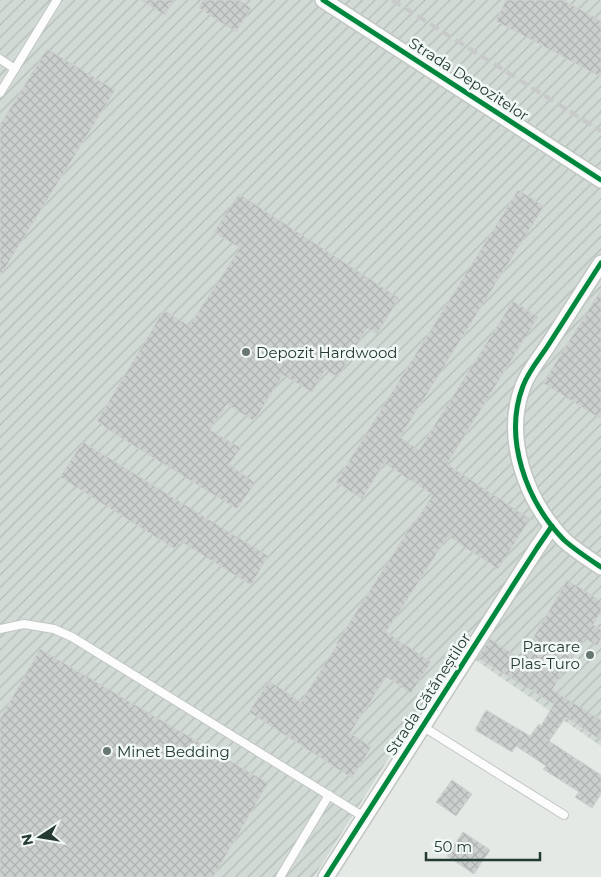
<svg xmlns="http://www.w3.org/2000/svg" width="601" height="877" font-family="Montserrat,sans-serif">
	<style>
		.industrial { fill: url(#industrial-furrows) }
		.building { fill: url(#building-cross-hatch); stroke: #cdd2cf }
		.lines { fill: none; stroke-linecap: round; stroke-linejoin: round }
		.lane-casing { stroke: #c1c6c3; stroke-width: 10 }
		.street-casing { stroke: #c1c6c3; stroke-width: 18 }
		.lane { stroke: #fbfcfb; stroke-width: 8 }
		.street { stroke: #fbfcfb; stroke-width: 15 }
		.rail { stroke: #c7cac9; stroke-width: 4; stroke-dasharray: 10 5; stroke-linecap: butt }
		.cycleway-casing { stroke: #f2f8f5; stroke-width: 8 }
		.cycleway { stroke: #00873e; stroke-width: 5 }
		.poi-dot { fill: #677772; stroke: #f2f8f5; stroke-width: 2 }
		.labels { text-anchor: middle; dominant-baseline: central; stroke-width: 5; stroke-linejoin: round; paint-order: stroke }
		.street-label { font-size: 15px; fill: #243a33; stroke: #f2f8f5 }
		.poi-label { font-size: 15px; fill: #243a33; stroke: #f2f8f5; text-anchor: start }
	</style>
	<defs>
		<pattern id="industrial-furrows" width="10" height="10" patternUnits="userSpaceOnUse" patternTransform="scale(1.25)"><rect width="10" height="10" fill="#d2dad6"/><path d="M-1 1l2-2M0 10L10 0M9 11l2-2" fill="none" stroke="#b4bcb8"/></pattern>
		<pattern id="building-cross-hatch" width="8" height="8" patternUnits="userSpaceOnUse" patternTransform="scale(1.25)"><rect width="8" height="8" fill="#cbd0ce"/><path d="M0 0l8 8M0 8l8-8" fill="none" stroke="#aeb3b1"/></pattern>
	</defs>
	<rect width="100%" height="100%" fill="#e4e9e6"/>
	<polygon class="industrial" points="0,0 601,0 601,746 458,648 314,877 0,877"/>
	<g class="building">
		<polygon points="140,0 174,0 165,15"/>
		<polygon points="203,0 239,0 251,8 236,32 199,8"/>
		<polygon points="506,0 563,0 601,21 601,77 496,21"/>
		<polygon points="47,49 115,90 0,276 0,125"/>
		<polygon points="518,190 544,206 400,437 419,450 513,301 538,317 447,464 530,519 498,569 448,536 386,632 431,662 411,693 386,677 350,733 371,747 352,778 249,712 269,681 301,702 337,645 336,644 414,521 415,522 433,495 384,463 362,499 336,482"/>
		<polygon points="239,194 399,298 377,334 367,328 338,377 325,370 312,392 283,375 254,421 227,404 210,430 241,448 229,464 255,483 237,509 118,436 97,421 164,310 189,326 240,248 214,232"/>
		<polygon points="601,290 601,419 543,383"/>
		<polygon points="83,442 268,556 251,585 180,541 175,549 60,477"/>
		<polygon points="567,580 601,601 601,611 593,625 601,630 601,639 597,646 585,638 552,690 601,720 601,740 566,717 549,741 601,775 601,794 592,808 575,797 579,792 543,769 546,766 516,746 512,752 475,730 486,710 530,736 539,724 541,726 554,704 478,658 490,639 521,659"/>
		<polygon points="40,649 268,783 213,877 0,877 0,719"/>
		<polygon points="452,780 472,794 456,816 436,802"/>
		<polygon points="463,832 490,850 474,874 447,856"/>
	</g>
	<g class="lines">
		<defs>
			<g id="lane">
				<polyline points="0,59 15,69"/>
				<polyline points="0,93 57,0"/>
				<polyline points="0,629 24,624 54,629 72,637 364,817"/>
				<polyline points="422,726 564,815"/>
				<polyline points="280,877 329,795"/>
			</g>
			<g id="street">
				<polyline points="323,0 601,180"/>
				<path d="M601 263C583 291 565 319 547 347 539 359 528 372 523 386 503 438 526 501 564 540 575 550 589 559 601 567"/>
				<polyline points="326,877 537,548 552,526"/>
			</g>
		</defs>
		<use href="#lane" class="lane-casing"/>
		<use href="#street" class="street-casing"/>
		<use href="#lane" class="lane"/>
		<use href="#street" class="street"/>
		<polyline class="rail" points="392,0 601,131"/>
		<defs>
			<g id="cycleway">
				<polyline points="323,0 601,180"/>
				<path d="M601 263C583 291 565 319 547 347 539 359 528 372 523 386 503 438 526 501 564 540 575 550 589 559 601 567"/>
				<polyline points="326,877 537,548 552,526"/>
			</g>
		</defs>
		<use href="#cycleway" class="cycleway-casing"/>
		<use href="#cycleway" class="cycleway"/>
	</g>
	<g class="poi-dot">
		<circle cx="246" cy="352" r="5"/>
		<circle cx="590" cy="655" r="5"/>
		<circle cx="107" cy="751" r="5"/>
	</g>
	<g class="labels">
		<g class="street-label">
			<text transform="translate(469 79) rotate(33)">Strada Depozitelor</text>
			<text transform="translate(428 694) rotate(-57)">Strada Cătăneștilor</text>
		</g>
		<g class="poi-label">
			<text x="256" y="352">Depozit Hardwood</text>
			<text x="580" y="646" text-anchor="end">Parcare<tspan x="580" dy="17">Plas-Turo</tspan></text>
			<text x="117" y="751">Minet Bedding</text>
		</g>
	</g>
	<g transform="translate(40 837) rotate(258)" stroke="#f2f8f5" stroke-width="4" paint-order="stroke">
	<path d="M0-4L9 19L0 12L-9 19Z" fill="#243a33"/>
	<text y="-8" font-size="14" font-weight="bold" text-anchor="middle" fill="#243a33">N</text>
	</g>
	<path d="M426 852v8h114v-8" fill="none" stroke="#243a33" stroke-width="2.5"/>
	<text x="434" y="852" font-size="15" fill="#243a33" stroke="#f2f8f5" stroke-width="4" paint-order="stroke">50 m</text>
</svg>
